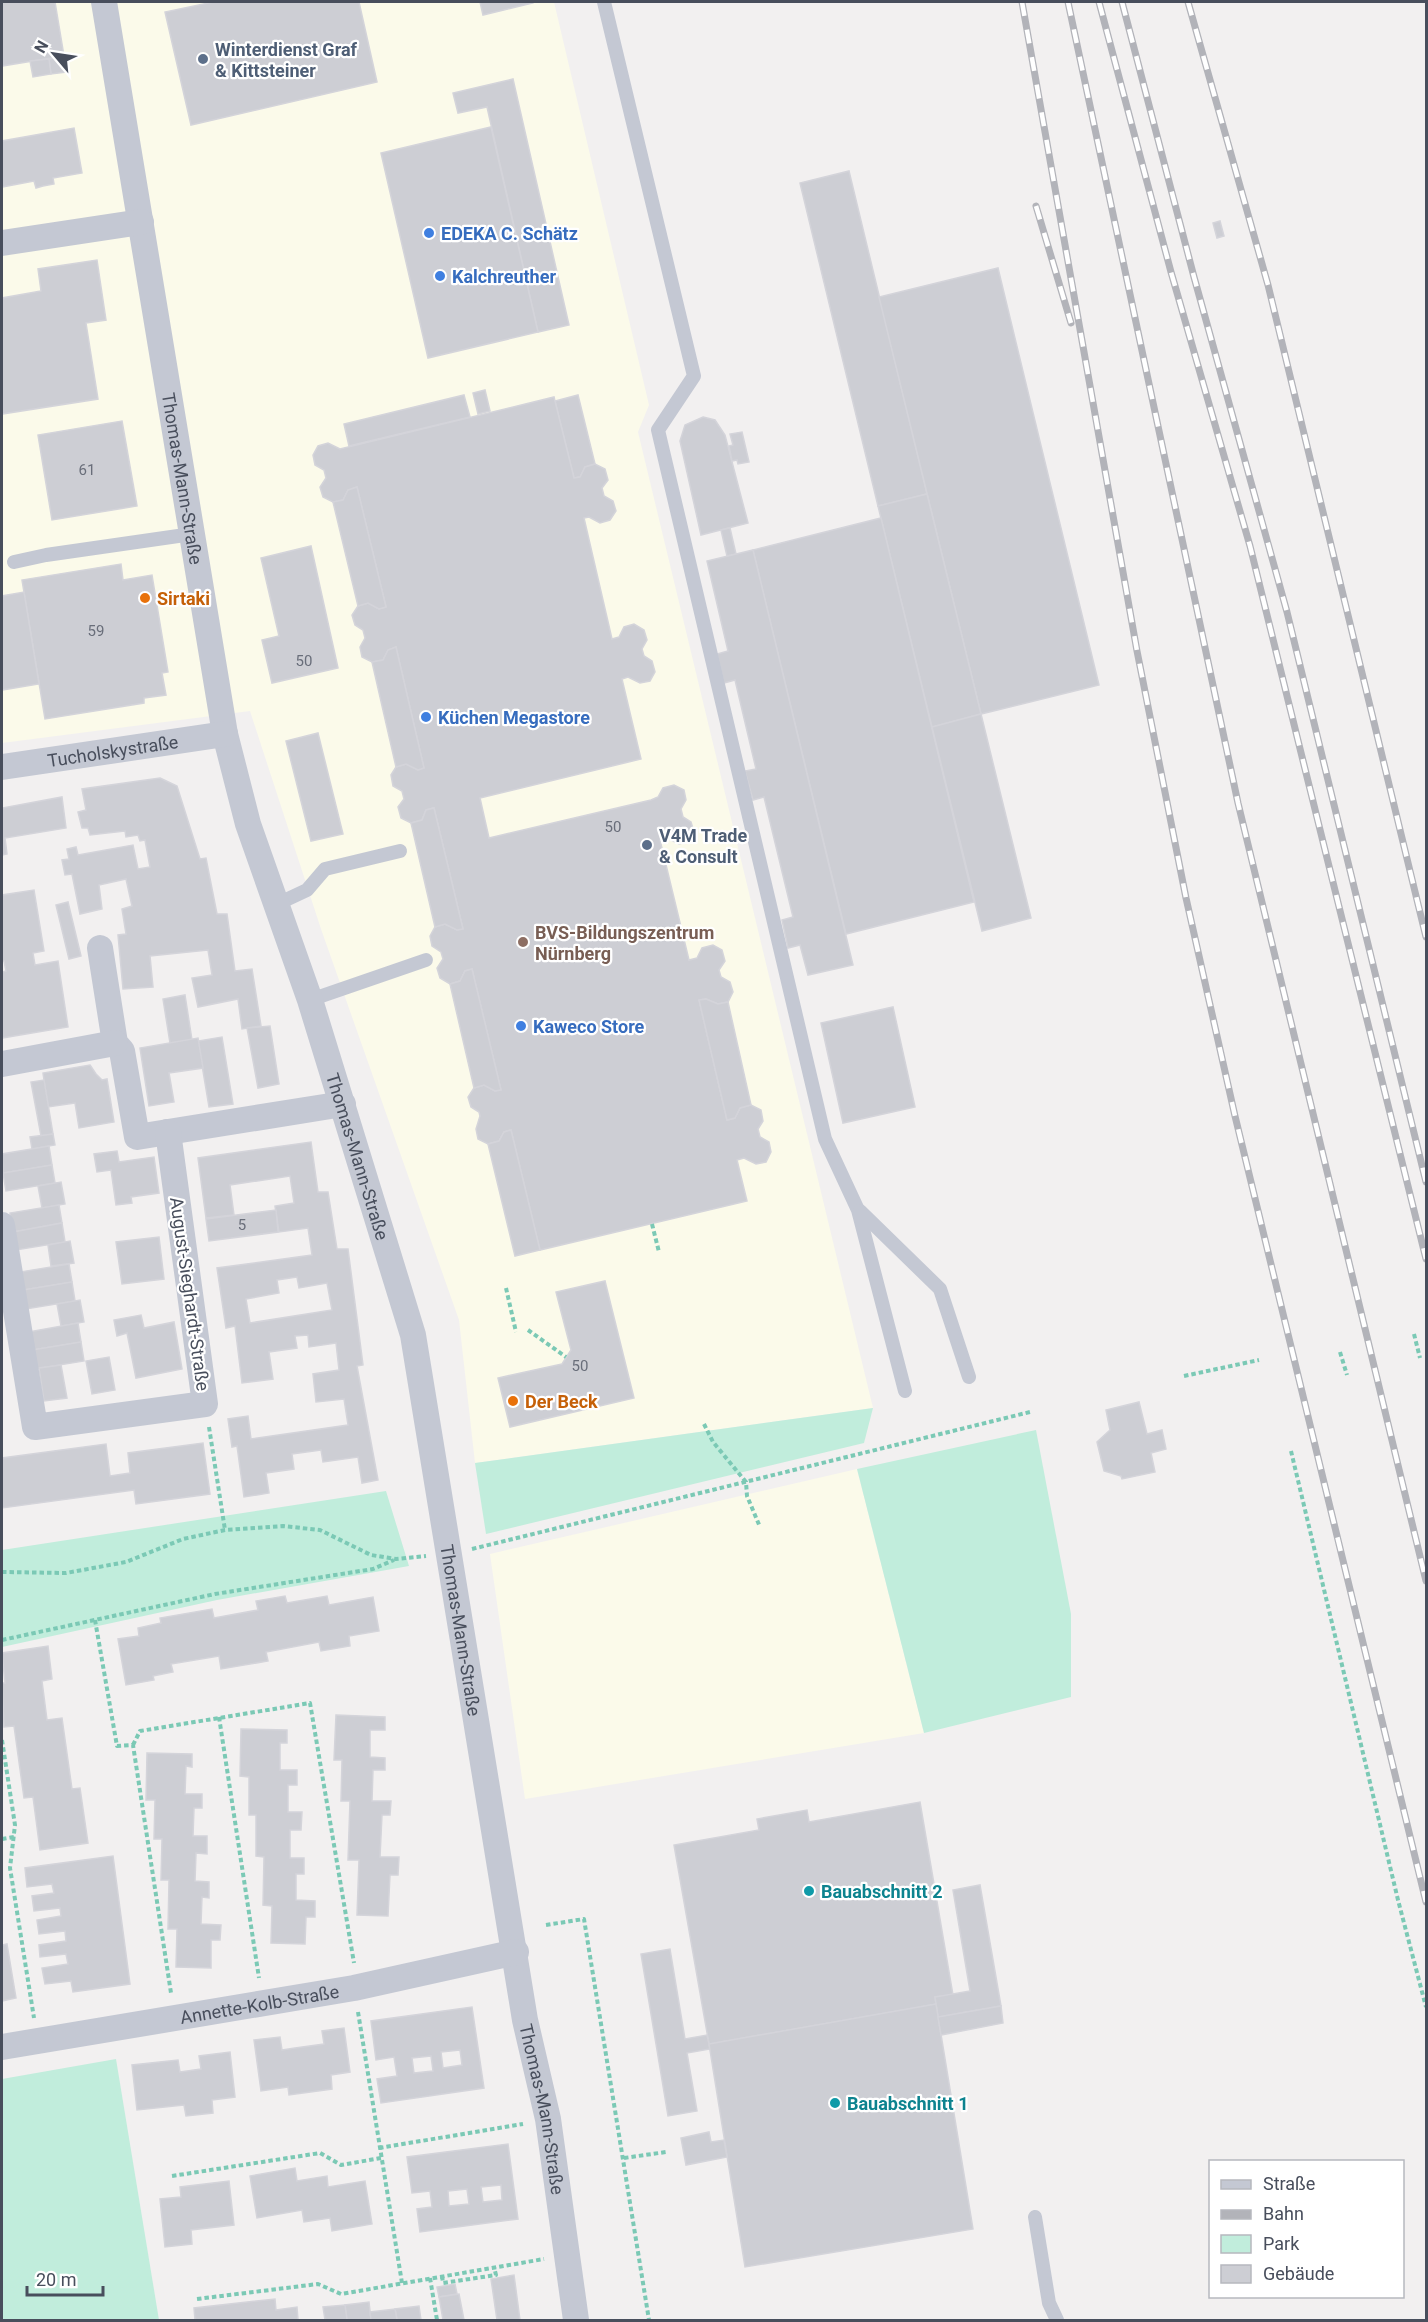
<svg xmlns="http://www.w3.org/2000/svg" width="1428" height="2322" font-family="Roboto,sans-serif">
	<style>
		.commercial { fill: #fbfaea }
		.green { fill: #c1eddc }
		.building { fill: #cdced4; stroke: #d4d4da; stroke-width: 1.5; fill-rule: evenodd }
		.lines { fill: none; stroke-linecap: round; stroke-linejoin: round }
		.path { stroke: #7bc9b5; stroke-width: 4; stroke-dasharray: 4.5 3; stroke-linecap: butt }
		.lane { stroke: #c4c8d3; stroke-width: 14 }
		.street { stroke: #c4c8d3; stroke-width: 26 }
		.rail-casing { stroke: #b2b3b9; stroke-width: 7 }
		.rail { stroke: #fff; stroke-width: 4.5; stroke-dasharray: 14; stroke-linecap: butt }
		.service-dot { fill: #5c6f8a; stroke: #fff; stroke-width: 2 }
		.shop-dot { fill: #3f7fe0; stroke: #fff; stroke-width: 2 }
		.food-dot { fill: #e8710a; stroke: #fff; stroke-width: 2 }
		.education-dot { fill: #8d6e63; stroke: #fff; stroke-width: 2 }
		.culture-dot { fill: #0f9aa8; stroke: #fff; stroke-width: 2 }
		.labels { text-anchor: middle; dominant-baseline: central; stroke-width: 4.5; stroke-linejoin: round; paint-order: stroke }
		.number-label { font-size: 15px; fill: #696e7a }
		.service-label { font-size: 18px; font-weight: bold; fill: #4e5e75; stroke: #fff; text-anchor: start }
		.shop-label { font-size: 18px; font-weight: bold; fill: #366cbe; stroke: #fff; text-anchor: start }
		.street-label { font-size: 18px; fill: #484e5c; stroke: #fff }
		.food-label { font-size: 18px; font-weight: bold; fill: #c56008; stroke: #fff; text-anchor: start }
		.education-label { font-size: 18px; font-weight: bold; fill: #785e54; stroke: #fff; text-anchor: start }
		.culture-label { font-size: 18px; font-weight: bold; fill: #0d838f; stroke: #fff; text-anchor: start }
	</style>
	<rect width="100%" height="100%" fill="#f2f0f0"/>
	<g class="commercial">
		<polygon points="2,2 554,2 649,405 638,432 873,1408 475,1463 459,1320 321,929 250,711 2,743"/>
		<polygon points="857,1469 924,1733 525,1799 490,1554"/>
	</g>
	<g class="green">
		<polygon points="873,1408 864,1443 486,1534 475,1463"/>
		<polygon points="1036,1430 1071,1614 1071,1697 924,1733 857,1469"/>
		<polygon points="386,1491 409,1566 217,1600 2,1647 2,1550"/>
		<polygon points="116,2059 159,2320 2,2320 2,2079"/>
	</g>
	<g class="building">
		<polygon points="2,2 55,2 64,56 2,66"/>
		<polygon points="213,2 359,2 377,82 191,125 165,12"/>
		<polygon points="480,2 533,2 533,3 483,15"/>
		<polygon points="64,56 66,72 51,74 49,59"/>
		<polygon points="49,59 51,74 33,77 30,61"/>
		<polygon points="513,79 569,325 538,332 487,107 458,113 453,93"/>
		<polygon points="491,127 538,332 428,358 381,153"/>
		<polygon points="74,128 82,173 53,178 54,184 43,186 36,188 34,181 2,187 2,141"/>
		<polygon points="849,171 927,494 878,506 800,183"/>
		<polygon points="1220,221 1224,236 1217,238 1213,223"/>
		<polygon points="97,260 106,320 86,323 98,399 2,414 2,298 41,291 38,269"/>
		<polygon points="998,268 1099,685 981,714 879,297"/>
		<polygon points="485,390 490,411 478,414 473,393"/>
		<polygon points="464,395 470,417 349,446 344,424"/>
		<polygon points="578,395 595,464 585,467 580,477 574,478 555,401"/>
		<polygon points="554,397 574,478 580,477 585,467 595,464 605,469 608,480 602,488 604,496 613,501 616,511 610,520 600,523 589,517 584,518 612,639 619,637 624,627 634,624 644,630 647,640 642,649 644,656 652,661 655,672 650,681 640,683 628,677 622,679 641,759 480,798 489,838 651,800 658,797 663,788 674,785 684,790 686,800 681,809 683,817 691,822 694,832 689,841 679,844 667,838 660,840 689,960 697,958 702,948 713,945 722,950 725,961 719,970 721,977 730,982 733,992 728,1002 718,1004 706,999 699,1000 727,1120 735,1118 740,1108 751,1105 761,1110 763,1121 758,1129 760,1137 769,1142 771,1152 766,1162 756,1164 744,1158 737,1160 747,1201 540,1250 511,1130 504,1132 499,1141 488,1144 478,1139 476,1129 480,1116 479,1112 471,1107 468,1097 474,1088 484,1085 495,1091 501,1090 472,969 465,971 460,981 450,984 440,978 437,968 443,959 441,952 432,946 430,936 435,927 445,924 457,930 463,929 434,808 426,810 422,820 411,823 401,818 398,807 404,799 402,791 393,786 391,775 396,767 406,764 418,770 424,768 396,647 388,650 383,660 372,662 362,657 360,647 365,638 363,630 355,625 352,615 358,606 368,603 379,609 386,607 357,487 348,490 343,500 333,502 323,497 320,487 326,478 324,470 315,465 313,455 318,446 328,443 340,449"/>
		<polygon points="703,417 715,420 725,435 748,523 701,535 680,441 685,425"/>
		<polygon points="122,421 137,506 52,520 38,435"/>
		<polygon points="742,432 749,462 738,464 737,460 732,461 729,446 733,445 730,434"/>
		<polygon points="357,487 386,607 379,609 368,603 358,606 333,502 343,500 348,490"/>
		<polygon points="927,494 981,714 932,727 878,506"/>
		<polygon points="881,518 974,902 846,934 753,550"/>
		<polygon points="730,528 736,554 727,556 721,530"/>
		<polygon points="311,546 338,668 272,683 262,640 279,636 261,558"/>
		<polygon points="753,550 853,965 808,975 800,945 788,948 782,920 793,917 764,797 753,800 745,771 756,769 735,680 724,683 717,654 728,651 707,561"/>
		<polygon points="121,564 123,580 152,575 168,672 162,673 166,695 144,698 144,703 45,719 22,580"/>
		<polygon points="24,592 39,684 2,690 2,596"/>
		<polygon points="396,647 424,768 418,770 406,764 396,767 372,662 383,660 388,650"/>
		<polygon points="981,714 1031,918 982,931 932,727"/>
		<polygon points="318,733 343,834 311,841 286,741"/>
		<polygon points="160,778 177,786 200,859 206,858 217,914 227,914 235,971 252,969 261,1026 242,1029 238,999 198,1007 192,978 212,975 208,950 150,956 153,987 123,989 118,935 126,934 122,909 132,906 126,879 99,885 102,909 80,914 72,874 65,875 62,860 69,859 67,849 76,847 78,855 133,845 138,869 150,867 145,840 140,841 138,835 126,837 125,831 90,835 88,828 82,828 78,812 86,810 82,789"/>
		<polygon points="62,797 66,828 5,838 7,854 2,855 2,808"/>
		<polygon points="434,808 463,929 457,930 445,924 435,927 411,823 422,820 426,810"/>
		<polygon points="34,890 44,951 33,953 35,965 58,961 68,1027 2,1038 2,972 6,971 4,961 2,961 2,895"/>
		<polygon points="68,902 81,956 69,959 56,905"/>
		<polygon points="472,969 501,1090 495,1091 484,1085 474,1088 450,984 460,981 465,971"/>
		<polygon points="185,995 192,1040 170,1043 163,999"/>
		<polygon points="706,999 718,1004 728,1002 751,1105 740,1108 735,1118 727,1120 699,1000"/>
		<polygon points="893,1007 915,1107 843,1123 821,1023"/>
		<polygon points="270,1026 279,1084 258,1088 247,1028"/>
		<polygon points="222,1037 233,1104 209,1107 198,1041"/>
		<polygon points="198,1038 203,1068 169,1073 174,1102 149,1106 140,1048"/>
		<polygon points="90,1065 96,1074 102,1080 107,1079 114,1122 79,1128 75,1103 48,1107 43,1073"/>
		<polygon points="44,1080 53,1134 41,1136 31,1082"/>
		<polygon points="511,1130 540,1250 515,1256 488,1144 499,1141 504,1132"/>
		<polygon points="53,1134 55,1145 32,1149 30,1137"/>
		<path d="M311 1142 318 1192H328L337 1249H348L363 1365 357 1366 378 1480 362 1483 358 1457 323 1462 321 1450 292 1454 294 1469 266 1473 269 1493 244 1497 237 1446 232 1447 228 1419 248 1416 251 1439 348 1425 344 1399 316 1402 313 1374 339 1370 336 1343 309 1347 308 1335 295 1336 297 1348 269 1352 273 1379 242 1383 235 1326 226 1328 217 1268 312 1255 308 1228 279 1232 275 1206 294 1203 290 1176 230 1185 234 1215 206 1218 198 1158ZM297 1277 299 1288 327 1283 332 1310 250 1323 246 1299 279 1293 277 1280Z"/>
		<polygon points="49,1146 52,1165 3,1173 2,1154"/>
		<polygon points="117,1151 119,1162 154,1157 159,1193 131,1197 132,1203 116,1205 111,1170 97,1172 94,1154"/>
		<polygon points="52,1165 55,1183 6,1191 3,1173"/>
		<polygon points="61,1182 65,1204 42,1208 38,1186"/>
		<polygon points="59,1205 62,1223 13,1232 10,1213"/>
		<polygon points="276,1210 278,1232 209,1241 206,1219"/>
		<polygon points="62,1223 65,1242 16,1250 13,1232"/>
		<polygon points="159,1237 164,1279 122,1284 116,1242"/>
		<polygon points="70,1241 74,1263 51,1266 48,1245"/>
		<polygon points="69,1264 72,1282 23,1290 20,1272"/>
		<polygon points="605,1281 634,1398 510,1427 498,1378 562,1364 571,1350 556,1292"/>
		<polygon points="72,1282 75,1301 26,1309 23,1290"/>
		<polygon points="80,1300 84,1322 61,1326 57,1304"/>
		<polygon points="141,1315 144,1328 174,1322 182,1369 136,1378 127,1333 117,1336 114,1320"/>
		<polygon points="78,1323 81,1342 32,1350 28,1332"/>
		<polygon points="81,1342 84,1361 35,1369 32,1350"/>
		<polygon points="109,1357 115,1390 92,1394 86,1361"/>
		<polygon points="61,1365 67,1398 44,1401 39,1368"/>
		<polygon points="1139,1402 1147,1434 1162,1430 1166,1449 1151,1453 1155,1472 1122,1479 1121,1476 1104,1471 1097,1442 1110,1430 1106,1410"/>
		<polygon points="203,1443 210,1494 136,1504 134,1490 2,1508 2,1458 106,1444 110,1476 130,1473 128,1453"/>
		<polygon points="285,1596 287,1603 327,1596 329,1605 373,1597 379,1631 349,1636 350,1646 321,1651 319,1642 266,1652 268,1661 221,1669 219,1656 171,1664 173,1672 153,1676 154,1680 126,1685 118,1639 139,1636 138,1628 161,1623 160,1618 212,1609 214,1618 258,1610 256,1601"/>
		<polygon points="48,1646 52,1679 42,1681 47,1720 62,1718 72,1789 80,1788 88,1843 40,1850 33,1797 24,1798 14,1726 4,1727 2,1683 5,1683 2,1653"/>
		<polygon points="336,1715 385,1717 385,1730 370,1730 370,1757 385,1758 385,1770 373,1770 372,1801 391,1801 390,1815 382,1815 380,1857 399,1857 398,1875 390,1875 388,1916 357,1915 359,1860 348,1860 350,1801 341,1801 342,1760 334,1760"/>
		<polygon points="241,1729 287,1730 287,1743 280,1743 280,1770 297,1770 297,1785 288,1785 288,1812 302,1812 301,1830 290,1830 290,1858 304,1858 304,1874 296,1874 296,1900 315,1901 315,1917 306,1917 305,1944 271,1943 272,1906 263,1905 264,1857 256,1856 256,1815 249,1815 249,1777 240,1776"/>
		<polygon points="147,1753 192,1754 192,1767 186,1766 185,1794 202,1794 202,1808 194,1808 193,1836 207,1836 207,1854 196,1853 195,1881 209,1882 209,1898 202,1897 201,1924 221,1925 220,1940 211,1940 211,1968 176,1967 177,1929 168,1929 169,1880 161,1880 162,1839 154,1839 155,1800 146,1800"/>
		<polygon points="920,1802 953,1995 935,1997 936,2004 709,2044 674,1845 759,1830 757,1819 807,1810 809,1822"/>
		<polygon points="113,1856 130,1984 73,1992 71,1981 45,1984 42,1968 68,1964 66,1954 40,1957 39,1945 66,1941 65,1931 39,1934 37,1920 61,1916 60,1908 34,1911 32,1896 54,1893 52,1884 27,1887 25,1868"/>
		<polygon points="980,1885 1001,2006 938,2017 935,1997 970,1991 953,1890"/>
		<polygon points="7,1944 16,1998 2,2001 2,1945"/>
		<polygon points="670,1949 685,2039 707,2035 710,2049 687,2053 697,2111 668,2116 641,1954"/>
		<polygon points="936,2004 973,2229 745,2267 709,2044"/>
		<polygon points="1001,2006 1003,2023 941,2035 938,2017"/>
		<path d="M472 2007 484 2088 381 2103 377 2079 397 2076 394 2057 376 2060 371 2021ZM460 2050 462 2065 443 2068 441 2052ZM431 2056 433 2071 414 2073 412 2058Z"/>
		<polygon points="344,2028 350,2072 331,2075 332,2089 289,2095 288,2087 261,2091 254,2040 280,2037 282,2050 295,2048 324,2044 322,2031"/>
		<polygon points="230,2052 235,2097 212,2100 213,2113 186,2116 184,2105 137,2110 132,2065 178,2060 180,2072 201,2069 199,2056"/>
		<polygon points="709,2132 711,2142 724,2140 727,2157 686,2165 681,2138"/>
		<path d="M508 2144 518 2219 420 2232 417 2209 432 2207 430 2191 412 2193 407 2157ZM501 2185 502 2200 483 2202 481 2187ZM467 2189 469 2204 449 2206 448 2191Z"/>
		<polygon points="295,2168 297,2181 327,2176 328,2187 365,2181 372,2224 332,2231 330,2218 304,2222 302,2210 257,2218 250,2176"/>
		<polygon points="229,2181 234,2225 191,2230 192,2244 165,2247 160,2199 181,2197 180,2187"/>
		<polygon points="514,2275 520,2320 497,2320 491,2279"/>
		<polygon points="455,2284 457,2294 439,2297 437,2287"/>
		<polygon points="459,2294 464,2320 443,2320 439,2297"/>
		<polygon points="275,2299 276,2310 297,2307 298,2320 195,2320 194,2308"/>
		<polygon points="369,2302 371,2320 347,2320 345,2305"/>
		<polygon points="345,2305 347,2320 325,2320 323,2307"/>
		<polygon points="419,2306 421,2320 397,2320 395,2309"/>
		<polygon points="395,2309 397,2320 371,2320 370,2312"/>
	</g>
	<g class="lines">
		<g class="path">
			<polyline points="652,1224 659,1252"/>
			<polyline points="506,1288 516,1332"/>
			<polyline points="528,1330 566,1357"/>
			<polyline points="1414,1334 1420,1358"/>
			<polyline points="1340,1352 1347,1375"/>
			<polyline points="1184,1376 1259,1360"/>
			<polyline points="704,1424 713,1442 746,1482 747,1496 760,1527"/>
			<polyline points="209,1427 225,1530"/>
			<polyline points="1291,1451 1398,1900 1426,2007"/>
			<polyline points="472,1549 1030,1412"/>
			<polyline points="2,1572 66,1573 126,1562 183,1539 225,1530 283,1526 320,1530 371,1555 396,1559 426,1556"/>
			<polyline points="95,1620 117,1746 133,1745 171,1993"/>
			<polyline points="2,1640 215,1594 373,1569 394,1560"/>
			<polyline points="219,1717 259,1978"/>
			<polyline points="2,1740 15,1825 10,1868 34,2018"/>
			<polyline points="133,1745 140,1731 310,1703 354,1963"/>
			<polyline points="2,1839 14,1837"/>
			<polyline points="546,1925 584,1919 649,2320"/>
			<polyline points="358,2012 402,2283"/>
			<polyline points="379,2148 523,2124"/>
			<polyline points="624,2158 666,2152"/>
			<polyline points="172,2176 320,2153 341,2165 381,2158"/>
			<polyline points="442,2276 443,2283 496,2275 494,2267"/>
			<polyline points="430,2278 437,2320"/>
			<polyline points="197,2299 318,2284 341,2294 544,2259"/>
		</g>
		<g class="lane">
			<polyline points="604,2 694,376 658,430 825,1139 858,1210 905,1391"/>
			<polyline points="14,562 46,555 192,534"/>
			<polyline points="275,905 307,890 325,869 400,851"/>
			<polyline points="310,1000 426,960"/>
			<polyline points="860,1211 940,1289 969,1377"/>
			<polyline points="1035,2217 1049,2303 1057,2320"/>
		</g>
		<g class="street">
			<path id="s1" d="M104 2 225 734 248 824 310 1000 413 1335 525 2020 548 2119 576 2320"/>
			<polyline points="2,243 141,222"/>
			<path id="s2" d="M2 767 225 734"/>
			<polyline points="100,948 115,1043 122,1051 137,1137 343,1104"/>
			<polyline points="2,1064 115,1043"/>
			<polyline points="2,1225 35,1427 205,1404 168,1132"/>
			<path id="s3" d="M2 2047 354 1988 516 1952"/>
		</g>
		<defs>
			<g id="rail">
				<polyline points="1022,2 1137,651 1186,898 1235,1116 1426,1902"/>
				<polyline points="1068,2 1238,803 1426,1581"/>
				<polyline points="1099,2 1171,272 1250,546 1426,1259"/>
				<polyline points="1122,2 1194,277 1287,612 1426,1182"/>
				<polyline points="1188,2 1268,285 1426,937"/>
				<polyline points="1036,206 1071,323"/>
			</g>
		</defs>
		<use href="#rail" class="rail-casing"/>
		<use href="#rail" class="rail"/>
	</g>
	<g class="service-dot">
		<circle cx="203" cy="59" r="6"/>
		<circle cx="647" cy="845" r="6"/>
	</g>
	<g class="shop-dot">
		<circle cx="429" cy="233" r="6"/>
		<circle cx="440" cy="276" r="6"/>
		<circle cx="426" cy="717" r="6"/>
		<circle cx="521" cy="1026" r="6"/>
	</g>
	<g class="food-dot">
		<circle cx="145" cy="598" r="6"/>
		<circle cx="513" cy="1401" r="6"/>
	</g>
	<circle class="education-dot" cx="523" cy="942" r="6"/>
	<g class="culture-dot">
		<circle cx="809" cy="1891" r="6"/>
		<circle cx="835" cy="2103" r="6"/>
	</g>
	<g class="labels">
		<g class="number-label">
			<text x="87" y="470">61</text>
			<text x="96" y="631">59</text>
			<text x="304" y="661">50</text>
			<text x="613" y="827">50</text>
			<text x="242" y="1225">5</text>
			<text x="580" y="1366">50</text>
		</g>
		<g class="service-label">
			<text x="215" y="49">Winterdienst Graf<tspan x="215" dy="21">&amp; Kittsteiner</tspan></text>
			<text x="659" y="835">V4M Trade<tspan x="659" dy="21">&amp; Consult</tspan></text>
		</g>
		<g class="shop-label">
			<text x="441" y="233">EDEKA C. Schätz</text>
			<text x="452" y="276">Kalchreuther</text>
			<text x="438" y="717">Küchen Megastore</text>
			<text x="533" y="1026">Kaweco Store</text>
		</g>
		<g class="street-label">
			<text stroke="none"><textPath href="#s1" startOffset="483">Thomas-Mann-Straße</textPath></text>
			<text stroke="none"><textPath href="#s2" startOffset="112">Tucholskystraße</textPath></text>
			<text stroke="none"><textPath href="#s1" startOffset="1185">Thomas-Mann-Straße</textPath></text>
			<text transform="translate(190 1294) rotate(82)">August-Sieghardt-Straße</text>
			<text stroke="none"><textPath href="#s1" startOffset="1671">Thomas-Mann-Straße</textPath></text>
			<text stroke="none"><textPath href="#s3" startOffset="261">Annette-Kolb-Straße</textPath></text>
			<text stroke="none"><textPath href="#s1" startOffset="2157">Thomas-Mann-Straße</textPath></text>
		</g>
		<g class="food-label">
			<text x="157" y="598">Sirtaki</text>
			<text x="525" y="1401">Der Beck</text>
		</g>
		<g class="education-label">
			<text x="535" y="932">BVS-Bildungszentrum<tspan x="535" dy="21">Nürnberg</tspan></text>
		</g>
		<g class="culture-label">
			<text x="821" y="1891">Bauabschnitt 2</text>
			<text x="847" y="2103">Bauabschnitt 1</text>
		</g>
	</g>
	<rect width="1428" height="2322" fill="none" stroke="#484e5c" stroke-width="6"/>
	<rect x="1209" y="2160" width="195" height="138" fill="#ffffff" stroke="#b6b8be" stroke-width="1.5"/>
	<rect x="1221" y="2180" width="30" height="9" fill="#c4c8d3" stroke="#b6b8be" stroke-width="1.5"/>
	<text x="1263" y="2190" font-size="18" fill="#484e5c">Straße</text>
	<rect x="1221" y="2210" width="30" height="9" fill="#b2b3b9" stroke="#b6b8be" stroke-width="1.5"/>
	<text x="1263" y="2220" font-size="18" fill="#484e5c">Bahn</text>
	<rect x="1221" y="2235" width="30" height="18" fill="#c1eddc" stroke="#b6b8be" stroke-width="1.5"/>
	<text x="1263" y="2250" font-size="18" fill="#484e5c">Park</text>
	<rect x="1221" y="2265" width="30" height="18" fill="#cdced4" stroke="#b6b8be" stroke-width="1.5"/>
	<text x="1263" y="2280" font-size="18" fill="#484e5c">Gebäude</text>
	<g transform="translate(54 54) rotate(299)" stroke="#ffffff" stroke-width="4.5" paint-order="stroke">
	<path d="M0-4.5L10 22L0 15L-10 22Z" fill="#484e5c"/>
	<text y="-9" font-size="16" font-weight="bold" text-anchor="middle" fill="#484e5c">N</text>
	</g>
	<path d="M27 2286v9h76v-9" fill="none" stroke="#484e5c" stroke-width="3"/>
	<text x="36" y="2286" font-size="18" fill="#484e5c" stroke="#ffffff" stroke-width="4.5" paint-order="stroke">20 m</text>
</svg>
